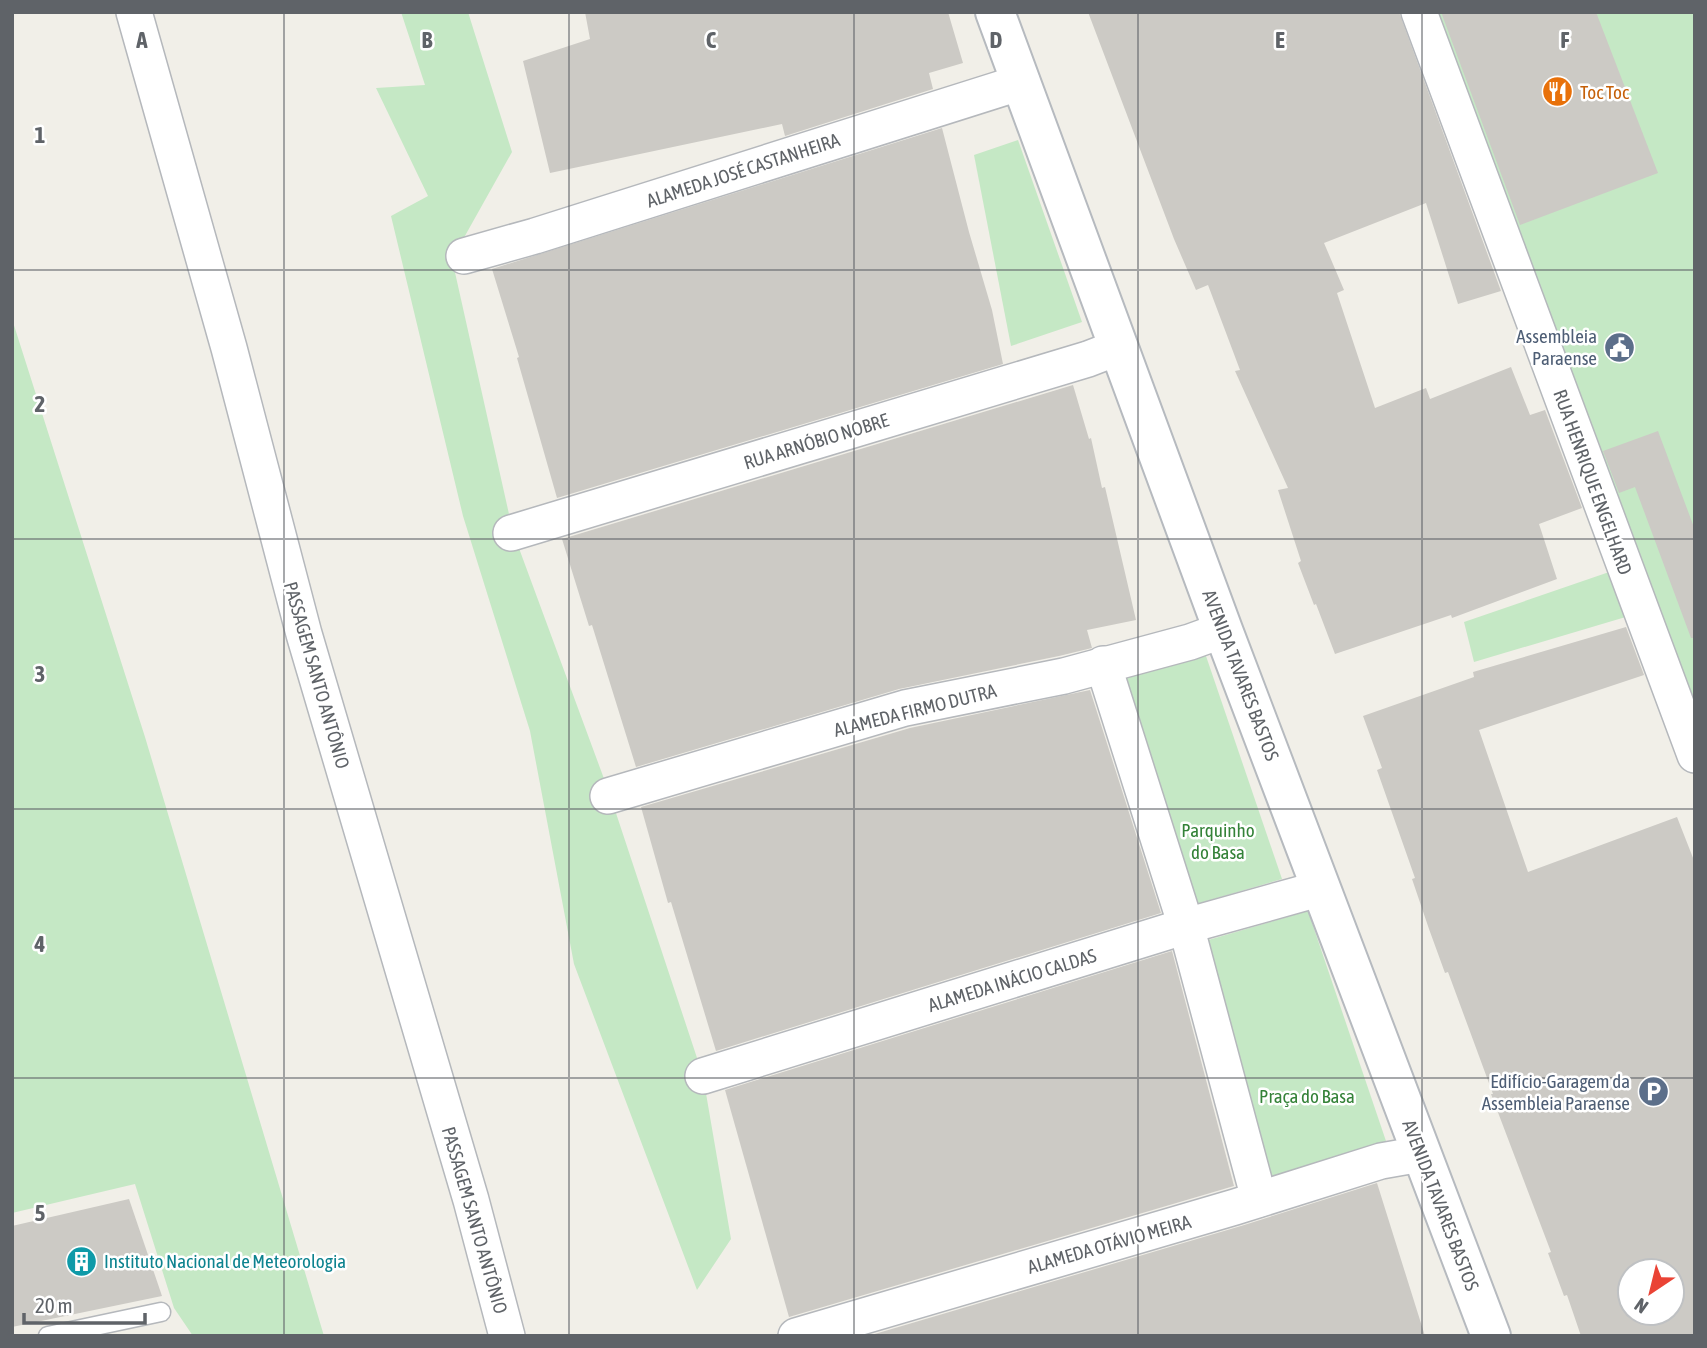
<svg xmlns="http://www.w3.org/2000/svg" width="1707" height="1348" font-family="'Asap Condensed',sans-serif">
	<style>
		.green { fill: #c5e8c5 }
		.building { fill: #cccac5; fill-rule: evenodd }
		.lines { fill: none; stroke-linecap: round; stroke-linejoin: round }
		.service-casing { stroke: #b5b8bc; stroke-width: 21 }
		.minor-casing { stroke: #b5b8bc; stroke-width: 38 }
		.secondary-casing { stroke: #b6babf; stroke-width: 42 }
		.service { stroke: #fff; stroke-width: 18 }
		.minor { stroke: #fff; stroke-width: 35 }
		.secondary { stroke: #fff; stroke-width: 38 }
		.grid { fill: none; stroke: #5f6368; stroke-width: 2; stroke-opacity: 0.55 }
		.labels { text-anchor: middle; dominant-baseline: central; stroke-width: 5; stroke-linejoin: round; paint-order: stroke }
		.food-label { font-size: 19px; fill: #c56008; stroke: #fff; text-anchor: start }
		.street-label { font-size: 19px; fill: #5f6368; stroke: #fff }
		.service-label { font-size: 19px; fill: #4e5e75; stroke: #fff; text-anchor: end }
		.park-label { font-size: 19px; fill: #348238; stroke: #fff }
		.culture-label { font-size: 19px; fill: #0d838f; stroke: #fff; text-anchor: start }
		.grid-label { font-size: 23px; text-anchor: middle; font-weight: bold; fill: #5f6368; stroke: #fff; stroke-width: 5; stroke-linejoin: round; paint-order: stroke }
	</style>
	<rect width="100%" height="100%" fill="#f1efe8"/>
	<g class="green">
		<polygon points="401,12 468,12 512,152 452,259 513,532 610,795 703,1076 731,1239 697,1290 574,964 530,731 463,516 391,216 428,196 376,88 425,85"/>
		<polygon points="1419,12 1695,12 1695,749"/>
		<polygon points="1018,140 1082,322 1011,346 974,155"/>
		<polygon points="12,319 145,737 324,1336 193,1336 174,1308 135,1184 12,1213"/>
		<polygon points="1615,570 1629,616 1474,662 1464,622"/>
		<polygon points="1206,656 1282,879 1186,907 1120,673"/>
		<polygon points="1308,911 1387,1144 1268,1177 1198,943"/>
	</g>
	<g class="building">
		<polygon points="585,12 948,12 963,63 929,73 933,89 785,136 782,124 550,173 523,61 590,39"/>
		<polygon points="1088,12 1399,12 1501,291 1458,304 1426,203 1324,243 1344,290 1337,293 1375,408 1426,388 1430,399 1511,367 1530,415 1545,410 1582,508 1539,524 1557,579 1452,618 1451,615 1335,654 1316,604 1314,605 1298,563 1301,561 1278,490 1288,488 1235,371 1240,370 1208,285 1196,290 1174,239"/>
		<polygon points="1441,12 1596,12 1658,173 1520,225"/>
		<polygon points="942,128 969,232 992,310 1003,364 557,498 517,358 519,357 492,269"/>
		<polygon points="1073,385 1089,439 1091,438 1102,488 1105,487 1136,620 1087,630 1092,648 1059,656 899,689 636,767 592,625 589,626 562,539"/>
		<polygon points="1658,431 1695,530 1695,638 1691,638 1635,487 1619,493 1603,451"/>
		<path d="M1626 627 1644 675 1479 730 1528 872 1677 817 1695 863V1336H1581L1567 1295 1564 1296 1548 1253 1551 1252 1491 1094H1493L1448 972 1445 973 1429 929 1412 879 1415 878 1377 770 1382 768 1363 716 1474 677 1473 672ZM1630 1271H1672V1313H1630Z"/>
		<polygon points="1090,690 1161,913 716,1051 671,902 668,903 641,807 910,728"/>
		<polygon points="1172,951 1234,1186 789,1317 725,1090"/>
		<polygon points="1377,1183 1425,1336 868,1336 1241,1226"/>
		<polygon points="129,1199 162,1296 12,1327 12,1226"/>
	</g>
	<g class="lines">
		<defs>
			<polyline id="service" points="48,1336 161,1312"/>
			<g id="minor">
				<polyline points="134,12 229,348 304,634 471,1200 507,1336"/>
				<polyline points="1419,12 1695,755"/>
				<polyline points="464,256 535,236 1022,82"/>
				<polyline points="511,533 1088,359 1119,347"/>
				<polyline points="1103,664 1186,926 1259,1199"/>
				<polyline points="608,796 905,708 1064,676 1190,642 1223,630"/>
				<polyline points="703,1076 1186,926 1322,888"/>
				<polyline points="796,1336 1235,1207 1381,1161 1421,1154"/>
			</g>
			<polyline id="secondary" points="995,12 1223,630 1491,1336"/>
		</defs>
		<use href="#service" class="service-casing"/>
		<use href="#minor" class="minor-casing"/>
		<use href="#secondary" class="secondary-casing"/>
		<use href="#service" class="service"/>
		<use href="#minor" class="minor"/>
		<use href="#secondary" class="secondary"/>
	</g>
	<path class="grid" d="M284 12V1336M569 12V1336M854 12V1336M1138 12V1336M1422 12V1336M12 270H1695M12 539H1695M12 809H1695M12 1078H1695"/>
	<defs>
		<symbol id="restaurant-disc" viewBox="-11 -11 22 22"><circle r="9.5" fill="#e8710a" stroke="#fff"/><path d="M-5-6h1v4h1v-4h1v4h1v-4h1v5L-1.5 .5V6h-2V.5L-5-1ZM5-6V6H3V1.5H1.5Q1.5-4 5-6Z" fill="#fff"/></symbol>
		<symbol id="civic-disc" viewBox="-11 -11 22 22"><circle r="9.5" fill="#5c6f8a" stroke="#fff"/><path d="M-.6-6.5H3V-4.5H.6V-3L4-1V1h2V6H-6V1h2V-1L-.6-3ZM-1.2 2.5V6h2.4V2.5Z" fill="#fff"/></symbol>
		<symbol id="parking-disc" viewBox="-11 -11 22 22"><circle r="9.5" fill="#5c6f8a" stroke="#fff"/><path d="M-3.5-5.5H1a3.5 3.5 0 0 1 0 7H-1V5.5H-3.5ZM-1-3.4V-.6H.8a1.4 1.4 0 0 0 0-2.8Z" fill="#fff"/></symbol>
		<symbol id="building-disc" viewBox="-11 -11 22 22"><circle r="9.5" fill="#0f9aa8" stroke="#fff"/><path d="M-4-6H4V6H1V3H-1V6H-4ZM-2.5-4.3h1.7v1.8h-1.7ZM.8-4.3h1.7v1.8H.8ZM-2.5-1h1.7V.8h-1.7ZM.8-1h1.7V.8H.8Z" fill="#fff"/></symbol>
	</defs>
	<g fill-rule="evenodd">
		<use href="#restaurant-disc" x="1540" y="74" width="35" height="35"/>
		<use href="#civic-disc" x="1602" y="330" width="35" height="35"/>
		<use href="#parking-disc" x="1636" y="1074" width="35" height="35"/>
		<use href="#building-disc" x="64" y="1244" width="35" height="35"/>
	</g>
	<g class="labels">
		<g class="food-label">
			<text x="1580" y="92">Toc Toc</text>
		</g>
		<g class="street-label">
			<text transform="translate(743 170) rotate(-18)">ALAMEDA JOSÉ CASTANHEIRA</text>
			<text transform="translate(816 441) rotate(-17)">RUA ARNÓBIO NOBRE</text>
			<text transform="translate(1593 482) rotate(70)">RUA HENRIQUE ENGELHARD</text>
			<text transform="translate(317 675) rotate(74)">PASSAGEM SANTO ANTÔNIO</text>
			<text transform="translate(1241 675) rotate(69)">AVENIDA TAVARES BASTOS</text>
			<text transform="translate(915 710) rotate(-14)">ALAMEDA FIRMO DUTRA</text>
			<text transform="translate(1012 980) rotate(-17)">ALAMEDA INÁCIO CALDAS</text>
			<text transform="translate(1441 1205) rotate(69)">AVENIDA TAVARES BASTOS</text>
			<text transform="translate(475 1220) rotate(74)">PASSAGEM SANTO ANTÔNIO</text>
			<text transform="translate(1109 1244) rotate(-16)">ALAMEDA OTÁVIO MEIRA</text>
		</g>
		<g class="service-label">
			<text x="1597" y="336">Assembleia<tspan x="1597" dy="22">Paraense</tspan></text>
			<text x="1630" y="1081">Edifício-Garagem da<tspan x="1630" dy="22">Assembleia Paraense</tspan></text>
		</g>
		<g class="park-label">
			<text x="1218" y="830">Parquinho<tspan x="1218" dy="22">do Basa</tspan></text>
			<text x="1307" y="1096">Praça do Basa</text>
		</g>
		<g class="culture-label">
			<text x="104" y="1261">Instituto Nacional de Meteorologia</text>
		</g>
	</g>
	<g class="grid-label">
		<text x="142" y="48">A</text>
		<text x="427" y="48">B</text>
		<text x="711" y="48">C</text>
		<text x="996" y="48">D</text>
		<text x="1280" y="48">E</text>
		<text x="1565" y="48">F</text>
		<text x="40" y="143">1</text>
		<text x="40" y="412">2</text>
		<text x="40" y="682">3</text>
		<text x="40" y="952">4</text>
		<text x="40" y="1221">5</text>
	</g>
	<rect width="1707" height="1348" fill="none" stroke="#5f6368" stroke-width="28"/>
	<g transform="translate(1651 1292) rotate(215)"><circle r="33" fill="#ffffff" stroke="#bfc1c3" stroke-width="2"/>
	<path d="M0-5L12 26L0 18L-12 26Z" fill="#ea4335"/>
	<text y="-10" font-size="19" font-weight="bold" text-anchor="middle" fill="#5f6368">N</text>
	</g>
	<path d="M24 1313v10h121v-10" fill="none" stroke="#5f6368" stroke-width="3.5"/>
	<text x="35" y="1313" font-size="21" fill="#5f6368" stroke="#ffffff" stroke-width="5" paint-order="stroke">20 m</text>
</svg>
